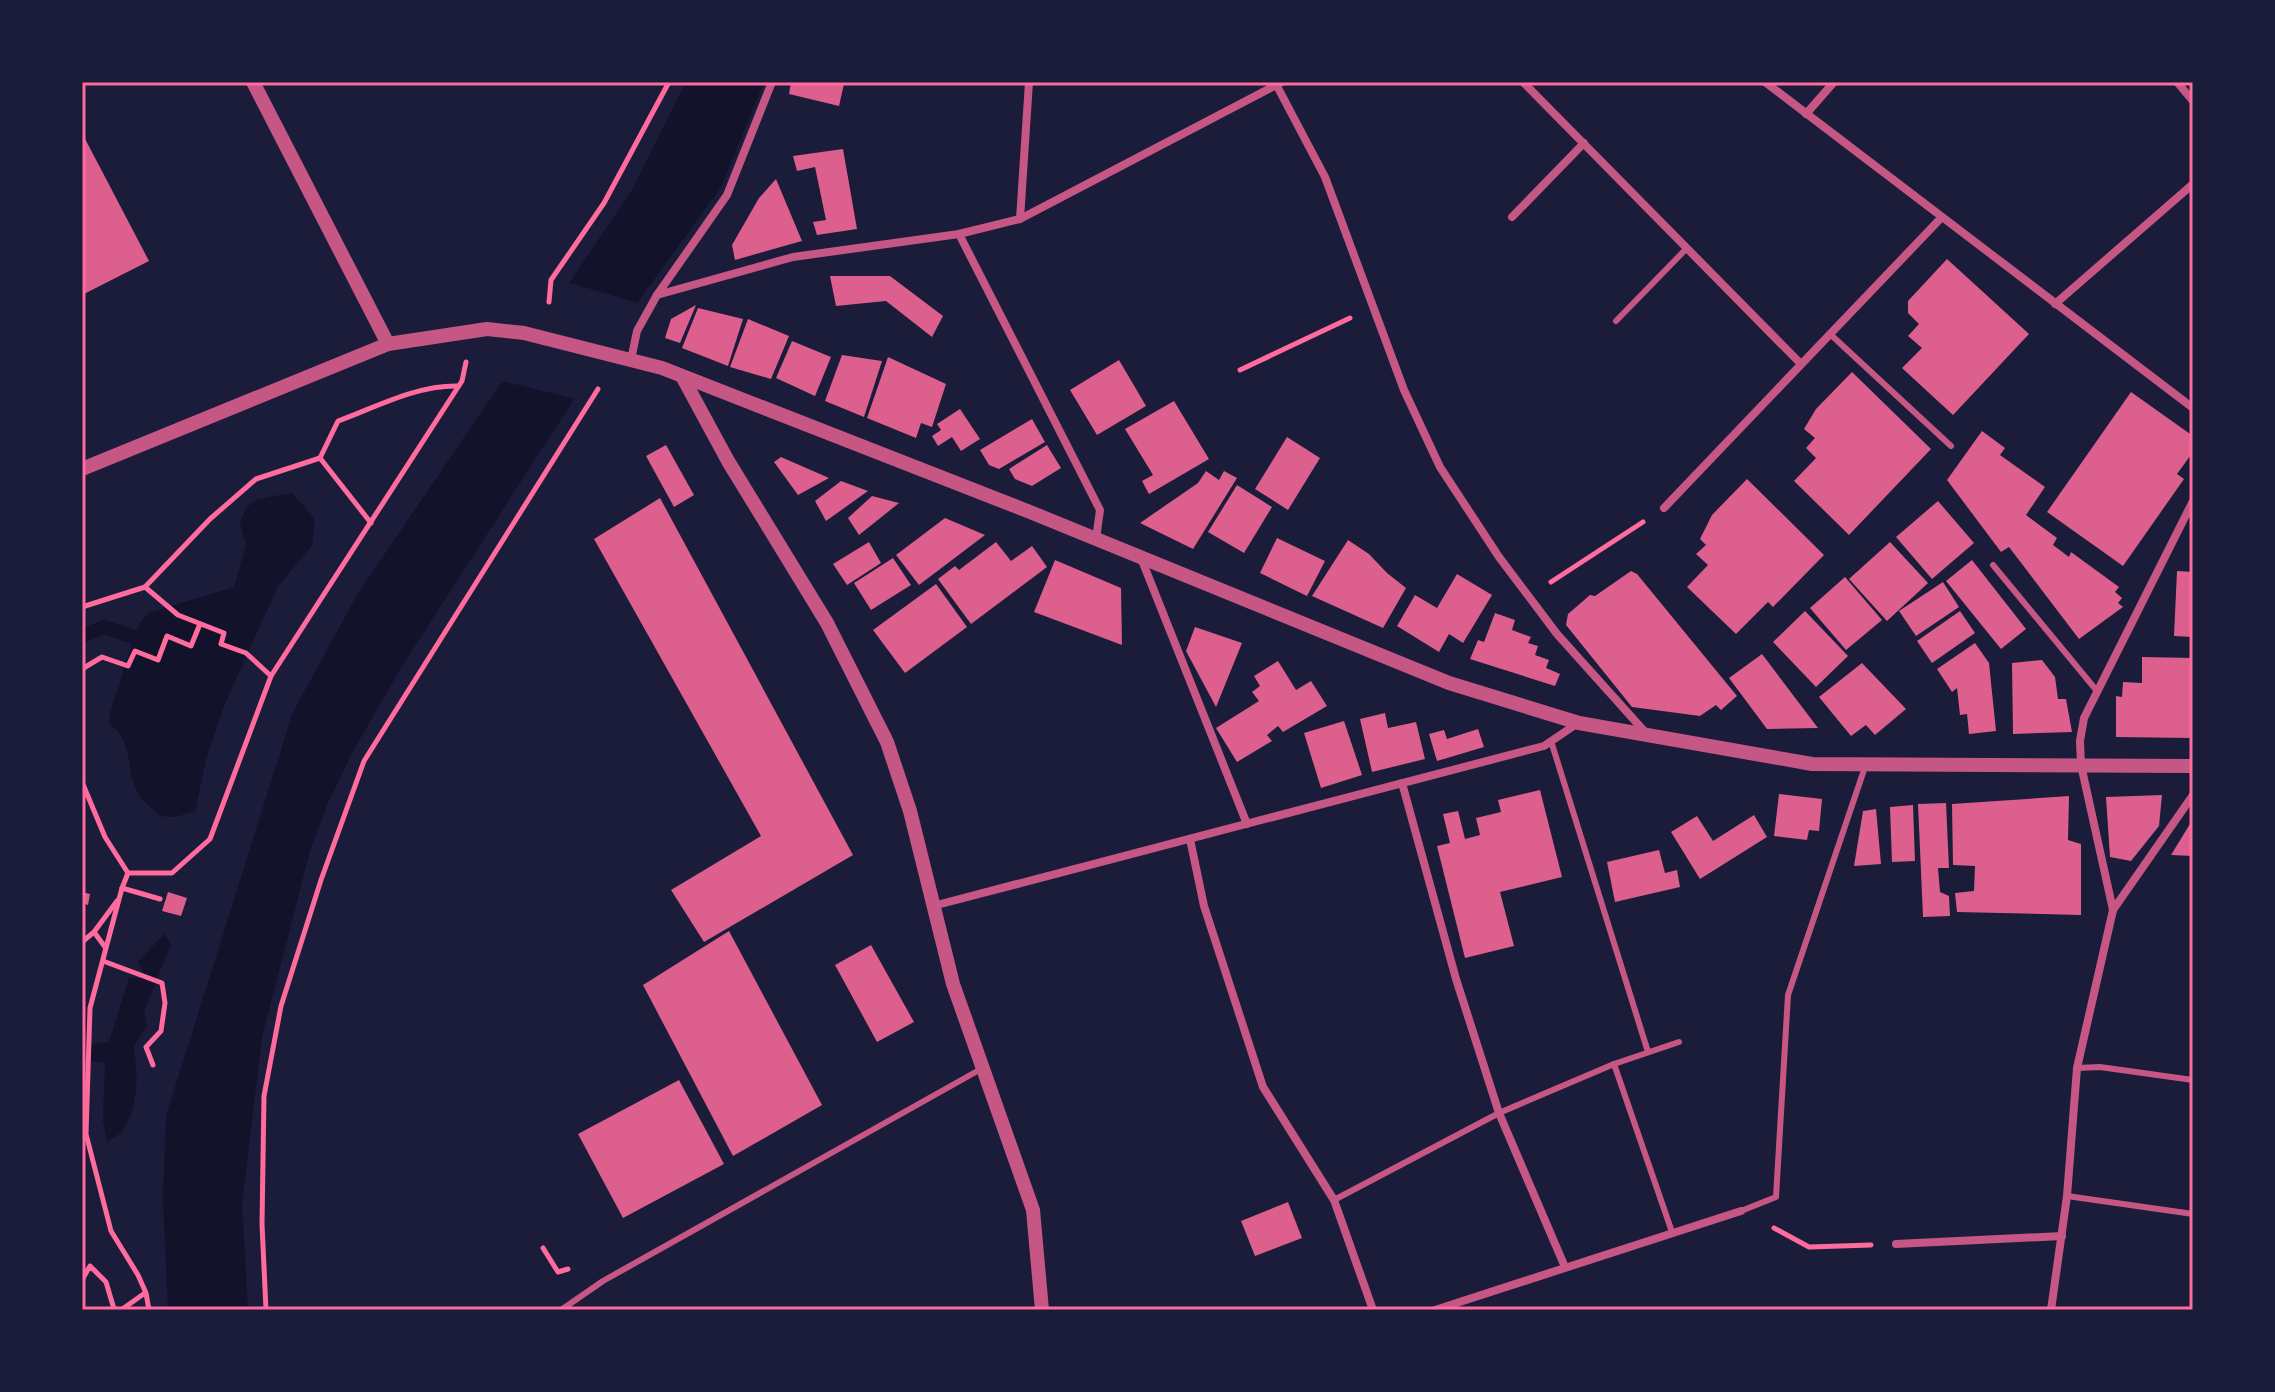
<svg xmlns="http://www.w3.org/2000/svg" width="2275" height="1392" font-family="Manrope,sans-serif">
	<style>
		.water { fill: #12122b }
		.pier { fill: #1b1b3a }
		.lines { fill: none; stroke-linecap: round; stroke-linejoin: round }
		.stream { stroke: #12122b; stroke-width: 14 }
		.building { fill: #dd5f8e }
		.path { stroke: #ff6b9d; stroke-width: 5 }
		.service { stroke: #c65784; stroke-width: 6 }
		.minor { stroke: #c65784; stroke-width: 8 }
		.tertiary { stroke: #c65784; stroke-width: 14 }
		.neatline { fill: none; stroke: #ff6b9d; stroke-width: 3 }
	</style>
	<rect width="100%" height="100%" fill="#1b1b3a"/>
	<g class="water">
		<polygon points="686,82 764,82 721,187 627,317 402,666 352,753 327,805 310,851 262,1037 242,1204 248,1310 168,1310 163,1199 166,1116 293,712 357,595 632,190"/>
		<path d="M292 493 315 519 312 545 277 588 224 706 207 756 195 811 175 817 160 816C153 809 143 802 138 793 124 769 136 745 109 723L111 709 139 624 148 613 234 587 246 545 240 523 246 508 257 499Z"/>
		<path d="M164 934 171 944 144 1011 147 1026 134 1046C137 1072 140 1107 123 1130 120 1135 112 1139 107 1142L103 1121 105 1062 82 1061V1046L109 1042 129 978H140L143 971 138 962Z"/>
	</g>
	<polygon class="pier" points="568,282 640,304 576,399 498,380"/>
	<g class="lines">
		<polyline class="stream" points="82,636 104,627 134,637"/>
	</g>
	<g class="building">
		<polygon points="791,82 844,84 839,106 789,94"/>
		<polygon points="82,133 149,261 82,295"/>
		<polygon points="843,149 857,229 817,235 813,222 826,220 815,167 797,171 793,156"/>
		<polygon points="776,179 802,241 735,260 732,245 759,198"/>
		<polygon points="1947,259 2029,334 1953,415 1902,368 1922,348 1908,336 1919,324 1908,313 1908,301"/>
		<polygon points="830,276 890,276 943,316 932,337 886,301 836,306"/>
		<polygon points="696,305 680,343 665,338 671,319"/>
		<polygon points="698,308 743,319 728,366 682,348"/>
		<polygon points="748,319 789,336 771,379 730,367"/>
		<polygon points="792,341 831,357 815,396 776,378"/>
		<polygon points="842,355 882,361 864,417 825,401"/>
		<polygon points="888,357 946,384 932,427 921,423 916,438 867,418"/>
		<polygon points="1119,360 1146,406 1097,435 1070,390"/>
		<polygon points="1852,372 1931,449 1849,535 1794,481 1816,458 1806,448 1815,438 1804,429 1816,409"/>
		<polygon points="2131,392 2193,436 2193,452 2177,474 2184,479 2123,566 2047,512"/>
		<polygon points="1174,401 1209,459 1149,494 1142,481 1153,475 1125,429"/>
		<polygon points="960,409 980,439 961,451 952,437 938,446 932,436 941,430 937,424"/>
		<polygon points="1032,419 1045,442 999,469 989,465 980,450"/>
		<polygon points="1982,431 2005,448 2000,455 2045,487 2026,515 2057,538 2053,545 2069,557 2071,552 2119,587 2115,592 2122,598 2118,603 2123,607 2079,639 2009,547 2001,552 1947,480"/>
		<polygon points="1287,437 1320,458 1288,510 1255,489"/>
		<polygon points="666,445 694,495 674,507 646,456"/>
		<polygon points="1047,445 1061,468 1032,486 1015,479 1009,469"/>
		<polygon points="781,457 829,478 798,495 774,462"/>
		<polygon points="1206,471 1219,480 1224,471 1237,478 1193,549 1140,523 1198,483"/>
		<polygon points="1747,479 1824,555 1773,607 1768,602 1736,634 1687,587 1708,565 1696,554 1706,545 1700,539 1712,515"/>
		<polygon points="841,481 868,491 826,521 815,501"/>
		<polygon points="1237,485 1272,507 1244,553 1208,532"/>
		<polygon points="872,496 899,503 859,535 848,518"/>
		<polygon points="660,498 853,855 704,942 671,890 761,836 594,539"/>
		<polygon points="1938,501 1974,543 1932,579 1896,537"/>
		<polygon points="945,518 985,535 919,585 896,555"/>
		<polygon points="1277,538 1325,561 1307,596 1260,573"/>
		<polygon points="1348,540 1369,554 1387,573 1406,588 1383,628 1312,596"/>
		<polygon points="869,542 881,563 847,585 833,564"/>
		<polygon points="996,542 1011,561 1032,546 1047,567 971,624 938,579 955,566 959,570"/>
		<polygon points="1890,542 1928,583 1887,621 1849,579"/>
		<polygon points="893,558 911,585 871,610 854,583"/>
		<polygon points="1055,560 1121,588 1122,645 1034,612"/>
		<polygon points="1972,560 2026,629 2001,649 1946,581"/>
		<polygon points="1631,571 1637,574 1737,696 1721,710 1716,705 1700,716 1632,707 1566,625 1568,614 1590,595 1595,596"/>
		<polygon points="2177,571 2193,572 2193,637 2174,636"/>
		<polygon points="1457,574 1492,595 1463,643 1449,634 1439,652 1397,626 1415,595 1437,608"/>
		<polygon points="1845,577 1882,620 1846,650 1810,608"/>
		<polygon points="1943,582 1959,607 1916,636 1899,611"/>
		<polygon points="936,584 967,627 905,673 873,630"/>
		<polygon points="1805,611 1848,656 1816,687 1773,642"/>
		<polygon points="1960,611 1975,633 1932,663 1917,641"/>
		<polygon points="1495,613 1515,620 1512,630 1531,637 1528,643 1538,646 1535,655 1549,660 1546,668 1560,674 1555,686 1470,659 1478,640 1484,642"/>
		<polygon points="1195,627 1242,643 1216,707 1186,651"/>
		<polygon points="1975,643 1989,663 1996,731 1969,734 1967,714 1960,715 1957,688 1952,692 1937,669"/>
		<polygon points="1762,654 1818,728 1767,729 1729,678"/>
		<polygon points="2142,657 2193,658 2193,738 2116,737 2116,696 2122,697 2123,682 2142,683"/>
		<polygon points="2042,660 2055,677 2058,699 2066,699 2072,732 2013,734 2012,663"/>
		<polygon points="1278,661 1296,690 1311,681 1327,706 1283,732 1278,726 1267,735 1272,741 1237,762 1216,728 1259,701 1252,692 1260,686 1254,676"/>
		<polygon points="1862,663 1906,709 1875,735 1866,725 1851,736 1819,697"/>
		<polygon points="1385,713 1388,728 1416,722 1425,759 1372,772 1360,719"/>
		<polygon points="1344,721 1362,775 1321,788 1304,733"/>
		<polygon points="1478,729 1484,747 1437,761 1429,734 1444,730 1447,739"/>
		<polygon points="1540,790 1562,877 1500,892 1514,946 1465,958 1437,846 1450,843 1443,814 1458,811 1465,839 1480,835 1476,818 1501,812 1498,800"/>
		<polygon points="1779,794 1822,799 1819,831 1809,830 1807,840 1774,836"/>
		<polygon points="2162,795 2159,826 2131,861 2110,857 2106,797"/>
		<polygon points="2069,796 2068,840 2081,844 2081,915 1957,912 1955,893 1974,891 1975,866 1953,865 1952,804"/>
		<polygon points="1946,803 1949,868 1938,868 1940,892 1949,896 1950,916 1923,917 1918,804"/>
		<polygon points="1913,805 1915,861 1892,862 1890,807"/>
		<polygon points="1876,809 1881,864 1854,866 1863,811"/>
		<polygon points="1754,815 1767,837 1700,879 1671,832 1697,816 1713,841"/>
		<polygon points="2193,819 2193,856 2171,855"/>
		<polygon points="1659,850 1665,873 1677,870 1680,887 1615,902 1607,862"/>
		<polygon points="82,892 90,894 88,905 82,903"/>
		<polygon points="168,892 187,898 181,916 162,911"/>
		<polygon points="729,931 822,1105 733,1156 643,985"/>
		<polygon points="871,945 914,1022 877,1042 835,965"/>
		<polygon points="679,1080 724,1164 623,1218 578,1134"/>
		<polygon points="1288,1202 1302,1238 1255,1256 1241,1221"/>
	</g>
	<g class="lines">
		<g class="path">
			<polyline points="549,302 551,280 604,203 669,82"/>
			<polyline points="1240,370 1350,318"/>
			<path d="M320 458 338 421C376 407 417 385 458 386"/>
			<polyline points="1551,582 1643,522"/>
			<polyline points="145,587 178,615 224,633 221,644 246,653 271,676"/>
			<polyline points="82,607 145,587 210,519 256,479 320,458 371,523"/>
			<polyline points="82,669 102,657 128,666 135,651 158,660 167,636 191,646 200,624"/>
			<polyline points="82,782 105,837 128,873"/>
			<polyline points="122,888 160,899"/>
			<polyline points="94,932 105,947"/>
			<polyline points="82,942 94,932 117,901"/>
			<polyline points="103,961 162,983 165,1003 161,1031 146,1047 153,1065"/>
			<polyline points="1774,1228 1809,1247 1871,1245"/>
			<polyline points="543,1248 558,1272 568,1269"/>
			<polyline points="82,1280 90,1266 106,1282 114,1309 121,1310 145,1293"/>
			<polyline points="149,1310 146,1293 138,1275 111,1231 86,1134 90,1008 122,888 128,873 172,873 210,839 271,676 462,381 466,362"/>
			<polyline points="266,1310 262,1224 264,1096 281,1006 321,880 364,761 598,389"/>
		</g>
		<g class="service">
			<polyline points="1616,321 1687,248"/>
			<polyline points="1830,334 1951,446"/>
			<polyline points="1993,565 2097,691"/>
			<polyline points="1551,741 1648,1052"/>
			<polyline points="1614,1064 1672,1232"/>
			<polyline points="2077,1068 2100,1067 2193,1080"/>
			<polyline points="2067,1196 2193,1214"/>
			<polyline points="1334,1200 1499,1113 1614,1064 1679,1042"/>
			<polyline points="1741,1211 1776,1197 1788,995 1866,764"/>
			<polyline points="561,1310 603,1281 981,1069"/>
		</g>
		<g class="minor">
			<polyline points="1523,82 1801,364"/>
			<polyline points="1765,82 2193,408"/>
			<polyline points="2177,82 2193,101"/>
			<polyline points="1277,86 1325,177 1404,390 1440,467 1499,557 1557,634 1645,732"/>
			<polyline points="1806,114 1834,82"/>
			<polyline points="1512,217 1584,143"/>
			<polyline points="1020,219 1029,82"/>
			<polyline points="959,234 1100,510 1096,539"/>
			<polyline points="657,295 793,257 959,234 1020,219 1282,82"/>
			<polyline points="2055,304 2193,184"/>
			<polyline points="631,360 637,331 657,295 727,195 772,82"/>
			<polyline points="1664,508 1941,218"/>
			<polyline points="1141,558 1247,824"/>
			<polyline points="1402,783 1456,979 1499,1113 1565,1267"/>
			<polyline points="1190,839 1204,906 1263,1087 1334,1200 1373,1310"/>
			<polyline points="933,906 1544,746 1578,723"/>
			<polyline points="2113,910 2081,765 2080,741 2084,718 2193,501"/>
			<polyline points="1896,1244 2062,1236"/>
			<polyline points="1435,1310 1741,1211"/>
			<polyline points="2051,1310 2067,1196 2077,1068 2113,910 2193,795"/>
		</g>
		<g class="tertiary">
			<polyline points="253,82 388,344"/>
			<polyline points="683,378 728,461 827,623 887,742 910,811 953,984 1033,1210 1042,1310"/>
			<polyline points="82,469 388,344 487,329 524,333 662,368 1030,512 1449,683 1579,723 1812,764 2193,766"/>
		</g>
	</g>
	<rect width="2275" height="1392" fill="none" stroke="#1b1b3a" stroke-width="168"/>
	<rect x="84" y="84" width="2107" height="1224" class="neatline"/>
</svg>
